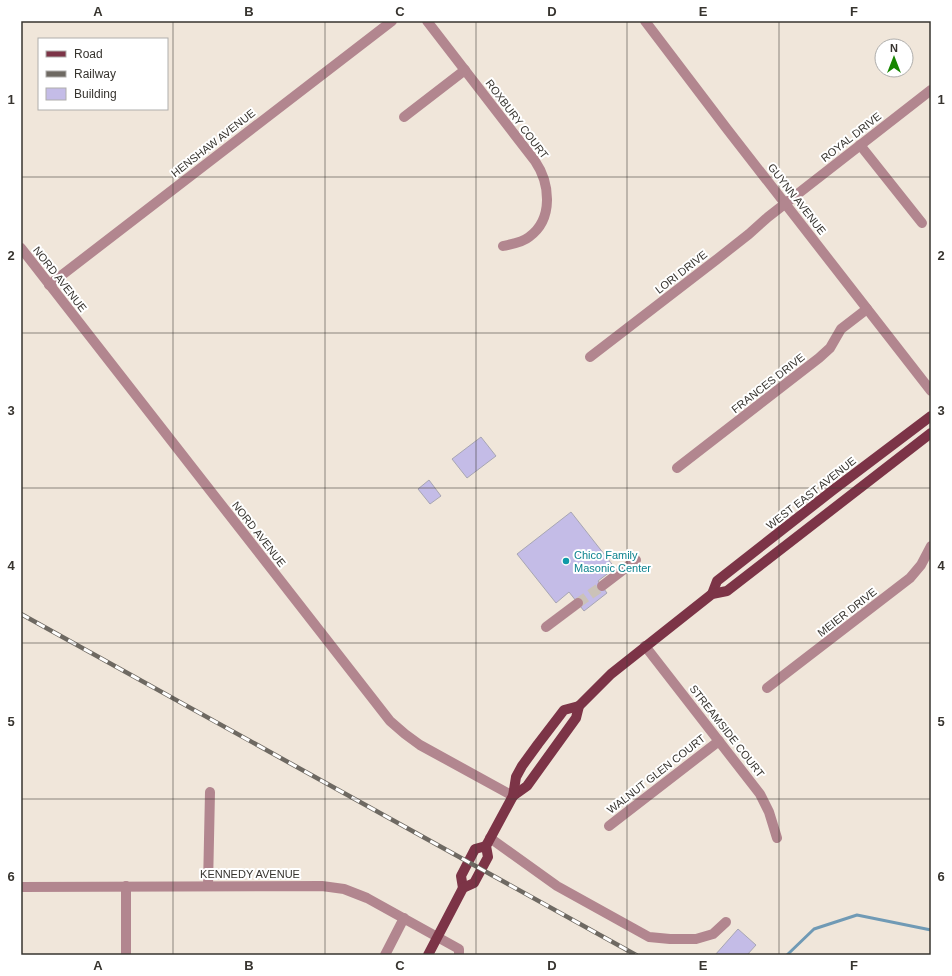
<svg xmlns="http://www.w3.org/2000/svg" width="952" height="976" font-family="Arial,sans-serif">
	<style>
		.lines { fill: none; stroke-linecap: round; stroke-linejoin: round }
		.stream { stroke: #709ab5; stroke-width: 3 }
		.building { fill: #c4bce7; stroke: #a8a6b3 }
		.minor-tunnel { stroke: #cbc2b8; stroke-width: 10; stroke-dasharray: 10 5; stroke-linecap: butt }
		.minor { stroke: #b2868f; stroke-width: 10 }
		.major { stroke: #7c3447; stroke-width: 10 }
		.rail-casing { stroke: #6e6962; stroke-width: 4.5 }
		.rail { stroke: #fff; stroke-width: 3; stroke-dasharray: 9; stroke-linecap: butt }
		.grid { fill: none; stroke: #37342f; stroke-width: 1; stroke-opacity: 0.55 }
		.culture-dot { fill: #0f9aa8; stroke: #fff; stroke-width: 1.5 }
		.labels { text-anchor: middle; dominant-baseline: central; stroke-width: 4; stroke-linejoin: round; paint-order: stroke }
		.street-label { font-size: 11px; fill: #37342f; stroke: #fff }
		.culture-label { font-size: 11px; fill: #0d838f; stroke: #fff; text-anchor: start }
		.neatline { fill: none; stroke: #37342f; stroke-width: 1.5 }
		.grid-label { font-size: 13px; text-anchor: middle; font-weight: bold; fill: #37342f }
	</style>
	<rect width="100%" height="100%" fill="#f0e6da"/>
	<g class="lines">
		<polyline class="stream" points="787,955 814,929 857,915 931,930"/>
	</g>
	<g class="building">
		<polygon points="481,437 496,456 467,478 452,459"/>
		<polygon points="429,480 441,496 430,504 418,489"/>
		<polygon points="571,512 615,568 598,581 607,593 584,611 569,592 556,603 517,554"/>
		<polygon points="738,929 756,945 747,955 715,955"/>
	</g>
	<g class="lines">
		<polyline class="minor-tunnel" points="578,603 602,586"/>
		<g class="minor">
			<path d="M427 21 535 161C550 183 554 219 529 237 522 243 511 244 503 246"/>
			<polyline points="645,21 727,129 931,391"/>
			<polyline points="404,117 465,70"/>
			<polyline points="860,145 922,223"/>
			<polyline points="21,248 390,721 405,734 420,745 513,796"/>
			<polyline points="49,285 392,21"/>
			<polyline points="590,357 716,260 749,234 768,217 931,90"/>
			<polyline points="677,468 819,358 830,348 841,329 867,309"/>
			<polyline points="602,586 636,560"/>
			<polyline points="546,627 578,603"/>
			<polyline points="645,646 760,794 769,812 777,838"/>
			<polyline points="767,688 910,578 921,565 931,546"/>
			<polyline points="609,826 719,741"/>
			<polyline points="490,838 557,886 649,937 670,939 696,939 713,934 726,922"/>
			<polyline points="126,886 126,955"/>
			<polyline points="208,886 210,792"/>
			<polyline points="21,887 322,886 344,889 367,898 459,949 459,955"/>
			<polyline points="385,955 404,918"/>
		</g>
		<g class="major">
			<polyline points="712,594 717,581 833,490 931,416"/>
			<polyline points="513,796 527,786 576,718 579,706 611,674 712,594 727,591 931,433"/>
			<polyline points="463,888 461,876 475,849 486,846"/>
			<polyline points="428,955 463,888 474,883 488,857 486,846 513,796 516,777 522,766 538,744 564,710 579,706"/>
		</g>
		<defs>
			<polyline id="rail" points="21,614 636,955"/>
		</defs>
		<use href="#rail" class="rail-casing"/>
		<use href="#rail" class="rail"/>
	</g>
	<path class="grid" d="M173 21V955M325 21V955M476 21V955M627 21V955M779 21V955M21 177H931M21 333H931M21 488H931M21 643H931M21 799H931"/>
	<circle class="culture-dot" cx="566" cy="561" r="4"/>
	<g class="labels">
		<g class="street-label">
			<text transform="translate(517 119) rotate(53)">ROXBURY COURT</text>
			<text transform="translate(851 137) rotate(-38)">ROYAL DRIVE</text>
			<text transform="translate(213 143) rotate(-38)">HENSHAW AVENUE</text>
			<text transform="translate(797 199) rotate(52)">GUYNN AVENUE</text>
			<text transform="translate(681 272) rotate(-38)">LORI DRIVE</text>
			<text transform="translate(60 279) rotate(52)">NORD AVENUE</text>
			<text transform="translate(768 383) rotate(-38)">FRANCES DRIVE</text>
			<text transform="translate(811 493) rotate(-38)">WEST EAST AVENUE</text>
			<text transform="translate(259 534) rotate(52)">NORD AVENUE</text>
			<text transform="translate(847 612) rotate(-38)">MEIER DRIVE</text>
			<text transform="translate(727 731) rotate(52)">STREAMSIDE COURT</text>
			<text transform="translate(656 774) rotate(-38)">WALNUT GLEN COURT</text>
			<text x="250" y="874">KENNEDY AVENUE</text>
		</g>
		<g class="culture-label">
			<text x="574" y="555">Chico Family<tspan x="574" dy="13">Masonic Center</tspan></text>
		</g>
	</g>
	<rect width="952" height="976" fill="none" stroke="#ffffff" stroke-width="44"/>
	<rect x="38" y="38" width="130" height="72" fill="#ffffff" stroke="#afaeac"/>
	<rect x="46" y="51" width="20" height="6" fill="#7c3447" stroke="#afaeac"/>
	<text x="74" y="58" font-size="12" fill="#37342f">Road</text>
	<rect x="46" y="71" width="20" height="6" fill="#6e6962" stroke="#afaeac"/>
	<text x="74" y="78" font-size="12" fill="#37342f">Railway</text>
	<rect x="46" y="88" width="20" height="12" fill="#c4bce7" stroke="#afaeac"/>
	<text x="74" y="98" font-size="12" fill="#37342f">Building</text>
	<g transform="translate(894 58)"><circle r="19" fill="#ffffff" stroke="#afaeac"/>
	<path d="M0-3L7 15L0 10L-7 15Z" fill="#178600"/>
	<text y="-6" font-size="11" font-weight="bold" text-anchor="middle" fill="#37342f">N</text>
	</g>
	<rect x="22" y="22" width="908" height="932" class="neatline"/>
	<g class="grid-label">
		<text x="98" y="16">A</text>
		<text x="249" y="16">B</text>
		<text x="400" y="16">C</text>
		<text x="552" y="16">D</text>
		<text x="703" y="16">E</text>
		<text x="854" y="16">F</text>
		<text x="11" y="104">1</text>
		<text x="941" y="104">1</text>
		<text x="11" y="260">2</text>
		<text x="941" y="260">2</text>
		<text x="11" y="415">3</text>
		<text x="941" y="415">3</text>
		<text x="11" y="570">4</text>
		<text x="941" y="570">4</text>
		<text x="11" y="726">5</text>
		<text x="941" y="726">5</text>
		<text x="11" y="881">6</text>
		<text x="941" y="881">6</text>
		<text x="98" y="970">A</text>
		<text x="249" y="970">B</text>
		<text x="400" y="970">C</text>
		<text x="552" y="970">D</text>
		<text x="703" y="970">E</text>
		<text x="854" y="970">F</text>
	</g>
</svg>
